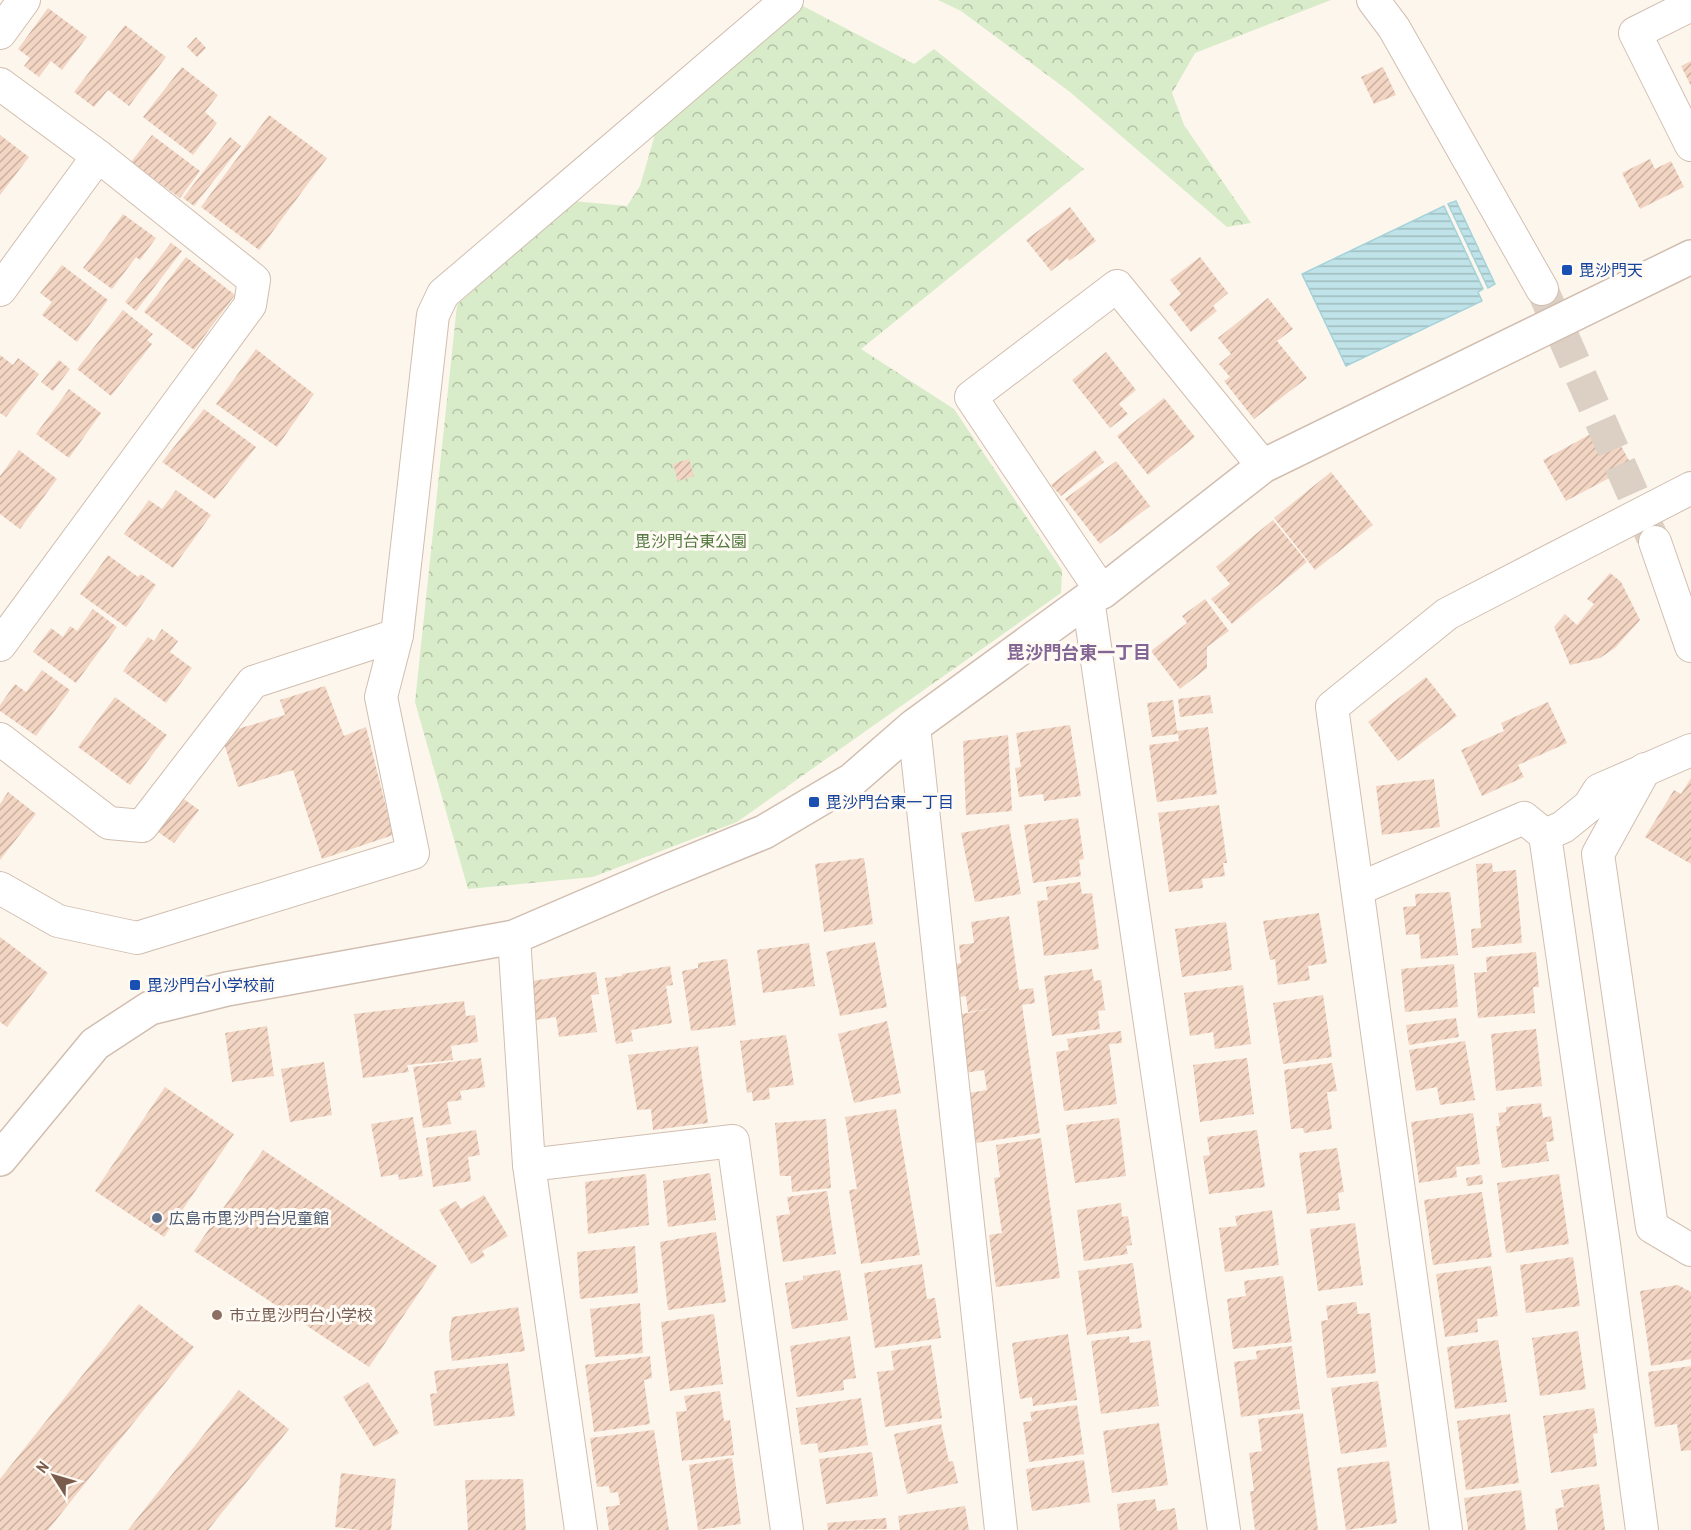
<svg xmlns="http://www.w3.org/2000/svg" width="1691" height="1530" font-family="'Archivo Narrow','Noto Sans JP',sans-serif">
	<style>
		.forest { fill: url(#forest-crowns) }
		.water { fill: url(#water-rules); stroke: #a5d3da; stroke-width: 1.5 }
		.building { fill: url(#building-hatch) }
		.lines { fill: none; stroke-linecap: round; stroke-linejoin: round }
		.minor-tunnel { stroke: #dcd0c4; stroke-width: 32; stroke-dasharray: 32 16; stroke-linecap: butt }
		.minor-casing { stroke: #d1beb0; stroke-width: 34 }
		.tertiary-casing { stroke: #d1beb0; stroke-width: 36 }
		.minor { stroke: #fff; stroke-width: 32 }
		.tertiary { stroke: #fff; stroke-width: 33 }
		.transit-dot { fill: #1a4fb4; stroke: #fffaf3; stroke-width: 2 }
		.service-dot { fill: #5c6f8a; stroke: #fffaf3; stroke-width: 2 }
		.education-dot { fill: #8d6e63; stroke: #fffaf3; stroke-width: 2 }
		.labels { text-anchor: middle; dominant-baseline: central; stroke-width: 6; stroke-linejoin: round; paint-order: stroke }
		.transit-label { font-size: 16px; fill: #164399; stroke: #fffaf3; text-anchor: start }
		.park-label { font-size: 16px; fill: #537a41; stroke: #fffaf3 }
		.service-label { font-size: 16px; fill: #4e5e75; stroke: #fffaf3; text-anchor: start }
		.education-label { font-size: 16px; fill: #785e54; stroke: #fffaf3; text-anchor: start }
		.neighbourhood-label { font-size: 18px; font-weight: bold; fill: #846695; stroke: #fffaf3 }
	</style>
	<defs>
		<pattern id="forest-crowns" width="20" height="18" patternUnits="userSpaceOnUse" patternTransform="scale(1.5)"><rect width="20" height="18" fill="#d8ecc9"/><path d="M2 6a3 3 0 1 1 6 0M12 15a3 3 0 1 1 6 0" fill="none" stroke="#b4c2a5"/></pattern>
		<pattern id="water-rules" width="6" height="5" patternUnits="userSpaceOnUse" patternTransform="scale(1.5)"><rect width="6" height="5" fill="#bfe3e8"/><path d="M0 2.5h6" fill="none" stroke="#a0bbbe"/></pattern>
		<pattern id="building-hatch" width="6" height="6" patternUnits="userSpaceOnUse" patternTransform="scale(1.5)"><rect width="6" height="6" fill="#f3d5c3"/><path d="M-1 1l2-2M0 6l6-6M5 7l2-2" fill="none" stroke="#cab0a1"/></pattern>
	</defs>
	<rect width="100%" height="100%" fill="#fdf6ec"/>
	<g class="forest">
		<polygon points="938,0 1331,0 1195,53 1172,93 1184,125 1251,223 1227,227 1070,92 961,11"/>
		<polygon points="801,5 914,64 934,49 1084,169 861,349 954,409 1062,570 1061,593 737,822 593,877 468,889 415,702 457,305 573,201 627,206 640,186 658,124"/>
	</g>
	<g class="water">
		<polygon points="1456,201 1495,284 1488,288 1448,204"/>
		<polygon points="1444,206 1483,289 1478,292 1482,301 1346,366 1302,274"/>
	</g>
	<g class="building">
		<polygon points="48,8 87,37 62,70 51,61 39,77 24,66 30,58 18,49"/>
		<polygon points="125,25 166,57 129,106 108,90 94,107 74,92"/>
		<polygon points="196,37 206,48 197,57 187,47"/>
		<polygon points="1691,61 1691,86 1681,66"/>
		<polygon points="182,67 218,95 205,112 217,123 193,155 143,117"/>
		<polygon points="1383,67 1396,95 1374,104 1361,77"/>
		<polygon points="269,115 327,158 259,250 201,207"/>
		<polygon points="0,135 29,157 0,195"/>
		<polygon points="152,135 200,171 180,198 131,162"/>
		<polygon points="230,137 241,146 194,206 183,198"/>
		<polygon points="1650,159 1655,169 1671,161 1684,187 1640,209 1622,173"/>
		<polygon points="1070,207 1096,241 1069,261 1068,258 1051,271 1026,240"/>
		<polygon points="123,214 156,238 140,260 136,257 112,289 83,268"/>
		<polygon points="171,243 182,251 136,311 125,302"/>
		<polygon points="186,257 235,295 194,350 144,312"/>
		<polygon points="1200,257 1228,293 1213,306 1217,311 1191,332 1169,304 1181,294 1170,280"/>
		<polygon points="62,265 108,300 77,342 42,315 52,302 40,293"/>
		<polygon points="1268,298 1293,329 1277,341 1307,378 1254,419 1224,381 1230,377 1219,364 1231,354 1218,338"/>
		<polygon points="123,310 153,334 147,340 152,344 111,396 77,369"/>
		<polygon points="256,349 314,394 277,447 216,404"/>
		<polygon points="1106,352 1136,390 1119,404 1128,414 1110,428 1072,380"/>
		<polygon points="0,355 13,365 18,358 39,374 6,417 0,413"/>
		<polygon points="59,360 70,369 53,391 41,382"/>
		<polygon points="69,389 101,413 69,458 36,434"/>
		<polygon points="1164,398 1195,437 1148,475 1117,436"/>
		<polygon points="204,409 256,447 215,499 162,462"/>
		<polygon points="1609,424 1632,466 1566,501 1543,460"/>
		<polygon points="19,450 57,479 20,529 0,514 0,476"/>
		<polygon points="1095,450 1104,462 1061,496 1051,485"/>
		<polygon points="689,459 694,476 678,481 673,464"/>
		<polygon points="1116,461 1150,506 1100,544 1065,499"/>
		<polygon points="1331,472 1373,525 1315,570 1274,518"/>
		<polygon points="176,490 211,515 173,568 124,534 149,500 162,509"/>
		<polygon points="1273,520 1307,562 1232,624 1211,599 1230,584 1216,567"/>
		<polygon points="108,555 138,577 141,574 156,585 126,627 80,594"/>
		<polygon points="1610,573 1621,582 1640,620 1615,648 1600,658 1570,665 1554,627 1565,614 1577,625 1594,604 1587,599"/>
		<polygon points="1205,599 1229,631 1207,647 1207,668 1180,689 1151,651 1187,623 1182,616"/>
		<polygon points="93,609 117,627 76,683 33,652 51,628 63,637 70,626 77,631"/>
		<polygon points="162,629 178,641 170,652 192,668 166,703 123,671 148,637 154,641"/>
		<polygon points="42,670 70,690 36,736 0,711 0,705 15,684 26,692"/>
		<polygon points="1426,677 1457,716 1398,761 1368,722"/>
		<polygon points="325,686 344,736 366,727 393,835 322,859 293,770 238,787 221,734 285,715 280,700"/>
		<polygon points="1210,695 1213,713 1180,717 1178,699"/>
		<polygon points="115,697 167,735 130,785 78,747"/>
		<polygon points="1173,700 1177,731 1208,727 1217,794 1157,802 1149,745 1179,741 1178,734 1152,737 1147,703"/>
		<polygon points="1548,702 1567,743 1518,765 1524,777 1482,796 1461,750 1504,731 1501,723"/>
		<polygon points="1070,725 1081,796 1044,801 1043,794 1019,797 1015,768 1021,767 1016,733"/>
		<polygon points="1008,735 1012,811 966,815 963,741"/>
		<polygon points="1691,778 1691,864 1645,837 1674,790 1681,794"/>
		<polygon points="1434,779 1440,827 1382,835 1376,786"/>
		<polygon points="8,792 36,814 0,860 0,804"/>
		<polygon points="177,794 199,810 174,843 152,828"/>
		<polygon points="1219,805 1227,863 1223,863 1225,876 1202,879 1203,888 1169,892 1158,813"/>
		<polygon points="1078,818 1084,859 1079,860 1081,876 1033,883 1024,825"/>
		<polygon points="1009,824 1021,894 975,902 961,833"/>
		<polygon points="864,858 873,924 824,932 815,864"/>
		<polygon points="1492,863 1493,872 1516,870 1522,943 1472,948 1471,929 1481,928 1476,864"/>
		<polygon points="1080,882 1082,894 1092,893 1099,949 1044,956 1037,901 1048,900 1046,887"/>
		<polygon points="1450,892 1458,955 1421,959 1419,934 1406,935 1403,907 1416,906 1415,894"/>
		<polygon points="1319,913 1327,963 1308,966 1310,980 1278,985 1275,959 1270,960 1263,921"/>
		<polygon points="1009,916 1019,990 1033,988 1035,1003 1022,1005 1040,1133 976,1143 969,1093 987,1090 984,1070 964,1073 956,1015 995,1008 968,1012 966,996 954,998 950,965 961,963 959,945 974,943 971,922"/>
		<polygon points="1226,922 1232,970 1182,977 1175,929"/>
		<polygon points="0,937 48,973 7,1027 0,1022"/>
		<polygon points="875,942 887,1007 840,1016 826,952"/>
		<polygon points="809,943 815,986 763,993 757,950"/>
		<polygon points="1536,952 1539,987 1533,987 1535,1013 1478,1018 1474,973 1487,972 1486,957"/>
		<polygon points="727,959 736,1025 691,1031 682,971 698,968 698,963"/>
		<polygon points="1454,964 1458,1007 1405,1012 1401,969"/>
		<polygon points="670,966 673,985 666,986 672,1023 631,1030 633,1041 616,1044 605,978 622,976 622,974"/>
		<polygon points="1092,969 1094,981 1101,980 1105,1010 1098,1011 1100,1029 1052,1036 1044,976"/>
		<polygon points="596,972 599,994 591,995 597,1032 559,1037 556,1017 536,1020 531,981"/>
		<polygon points="1243,985 1251,1044 1215,1049 1213,1032 1190,1036 1184,993"/>
		<polygon points="1323,995 1332,1057 1283,1064 1273,1003"/>
		<polygon points="464,1001 466,1016 475,1015 478,1042 451,1046 453,1060 407,1065 409,1072 363,1078 354,1014"/>
		<polygon points="1456,1018 1459,1037 1409,1045 1406,1025"/>
		<polygon points="887,1021 901,1093 854,1103 838,1034"/>
		<polygon points="267,1026 274,1076 232,1082 225,1033"/>
		<polygon points="1536,1029 1542,1086 1496,1091 1491,1034"/>
		<polygon points="1121,1031 1122,1043 1109,1044 1117,1104 1064,1111 1056,1052 1069,1050 1067,1039"/>
		<polygon points="786,1035 794,1085 769,1088 770,1099 753,1101 752,1092 747,1093 740,1041"/>
		<polygon points="1465,1041 1475,1100 1440,1105 1437,1087 1416,1091 1409,1050"/>
		<polygon points="698,1046 708,1123 653,1130 651,1109 637,1110 628,1055"/>
		<polygon points="481,1058 485,1087 460,1091 462,1100 447,1102 451,1124 423,1128 413,1067"/>
		<polygon points="1247,1058 1254,1114 1200,1122 1193,1065"/>
		<polygon points="324,1062 332,1115 290,1122 281,1069"/>
		<polygon points="1332,1063 1337,1091 1327,1092 1332,1129 1304,1133 1303,1128 1291,1129 1284,1070"/>
		<polygon points="165,1087 234,1134 164,1237 95,1191"/>
		<polygon points="1541,1103 1543,1118 1551,1116 1554,1141 1546,1142 1549,1161 1502,1168 1496,1126 1500,1126 1498,1113 1506,1112 1506,1107"/>
		<polygon points="896,1109 920,1255 861,1264 849,1190 857,1189 845,1117"/>
		<polygon points="1473,1113 1480,1164 1456,1167 1457,1177 1419,1183 1411,1122"/>
		<polygon points="413,1117 423,1176 399,1180 398,1174 381,1177 371,1124"/>
		<polygon points="1119,1118 1126,1176 1075,1183 1066,1125"/>
		<polygon points="826,1119 831,1188 792,1192 791,1176 780,1176 775,1123"/>
		<polygon points="476,1130 480,1155 468,1157 471,1181 433,1187 426,1138"/>
		<polygon points="1257,1130 1265,1187 1209,1194 1203,1156 1210,1155 1207,1137"/>
		<polygon points="1041,1138 1060,1278 996,1287 989,1235 1002,1233 994,1178 1000,1177 996,1145"/>
		<polygon points="1337,1148 1344,1192 1338,1193 1340,1210 1307,1214 1299,1153"/>
		<polygon points="263,1150 437,1266 369,1367 194,1251"/>
		<polygon points="710,1173 716,1220 668,1227 663,1181"/>
		<polygon points="646,1174 649,1225 588,1234 585,1182"/>
		<polygon points="1559,1174 1569,1244 1506,1253 1497,1183"/>
		<polygon points="1482,1175 1483,1184 1467,1186 1466,1178"/>
		<polygon points="827,1191 836,1254 783,1262 776,1216 790,1214 787,1197"/>
		<polygon points="1482,1192 1492,1257 1433,1265 1424,1200"/>
		<polygon points="484,1195 508,1236 482,1251 485,1256 471,1264 439,1210 456,1201 461,1209"/>
		<polygon points="1121,1203 1122,1217 1128,1216 1132,1245 1126,1246 1128,1254 1084,1261 1077,1210"/>
		<polygon points="1272,1210 1279,1265 1225,1272 1219,1228 1237,1226 1235,1216"/>
		<polygon points="1355,1223 1363,1285 1318,1291 1310,1229"/>
		<polygon points="716,1232 726,1302 668,1310 660,1242"/>
		<polygon points="635,1246 638,1293 580,1299 577,1252"/>
		<polygon points="1573,1257 1580,1306 1526,1313 1520,1265"/>
		<polygon points="1133,1263 1142,1328 1087,1335 1078,1271"/>
		<polygon points="922,1264 927,1299 935,1298 941,1338 875,1348 864,1273"/>
		<polygon points="1491,1266 1498,1316 1477,1319 1478,1332 1445,1337 1436,1274"/>
		<polygon points="840,1270 848,1320 792,1329 785,1283 803,1280 803,1276"/>
		<polygon points="1283,1276 1292,1342 1233,1349 1227,1299 1246,1296 1244,1281"/>
		<polygon points="1678,1285 1691,1292 1691,1359 1651,1366 1640,1291"/>
		<polygon points="1356,1302 1358,1314 1370,1313 1376,1373 1327,1378 1321,1321 1328,1320 1326,1306"/>
		<polygon points="640,1303 643,1353 595,1357 590,1309"/>
		<polygon points="139,1304 194,1347 48,1530 0,1530 0,1479"/>
		<polygon points="518,1307 525,1351 452,1361 449,1336 452,1317"/>
		<polygon points="714,1314 723,1384 670,1391 661,1322"/>
		<polygon points="1578,1331 1586,1389 1540,1396 1532,1338"/>
		<polygon points="1068,1334 1077,1400 1033,1406 1032,1397 1020,1399 1012,1343"/>
		<polygon points="850,1336 856,1378 843,1380 844,1390 797,1397 790,1346"/>
		<polygon points="1129,1336 1130,1343 1150,1340 1159,1406 1101,1414 1091,1341"/>
		<polygon points="1498,1340 1507,1402 1455,1409 1447,1347"/>
		<polygon points="931,1345 942,1418 885,1427 877,1372 894,1370 891,1351"/>
		<polygon points="1292,1346 1300,1409 1241,1417 1234,1362 1257,1359 1256,1351"/>
		<polygon points="650,1356 652,1378 644,1380 650,1424 594,1432 585,1365"/>
		<polygon points="508,1363 515,1416 434,1426 430,1394 437,1393 434,1371"/>
		<polygon points="1691,1366 1691,1450 1681,1451 1677,1424 1655,1427 1648,1372"/>
		<polygon points="1378,1381 1387,1447 1341,1454 1331,1388"/>
		<polygon points="368,1382 399,1433 374,1447 343,1397"/>
		<polygon points="239,1390 289,1429 208,1530 128,1530"/>
		<polygon points="720,1391 724,1421 730,1420 734,1455 682,1461 676,1412 687,1411 684,1396"/>
		<polygon points="861,1398 868,1445 819,1453 817,1443 801,1445 796,1408"/>
		<polygon points="1077,1405 1084,1454 1029,1462 1023,1422 1032,1421 1030,1412"/>
		<polygon points="1594,1408 1598,1433 1593,1434 1597,1466 1551,1473 1543,1416"/>
		<polygon points="1303,1413 1318,1530 1255,1530 1250,1491 1254,1491 1249,1453 1262,1451 1258,1419"/>
		<polygon points="1510,1414 1519,1483 1466,1490 1457,1421"/>
		<polygon points="1159,1423 1168,1485 1112,1493 1103,1431"/>
		<polygon points="941,1424 949,1462 953,1461 958,1483 907,1494 894,1434"/>
		<polygon points="654,1430 669,1530 609,1530 606,1507 620,1505 618,1492 610,1493 609,1486 597,1487 590,1438"/>
		<polygon points="872,1452 878,1496 826,1504 819,1459"/>
		<polygon points="732,1458 741,1524 698,1530 689,1465"/>
		<polygon points="1084,1460 1090,1502 1032,1511 1026,1469"/>
		<polygon points="1389,1461 1397,1523 1346,1530 1337,1468"/>
		<polygon points="341,1473 396,1479 391,1530 360,1530 335,1527"/>
		<polygon points="523,1479 526,1530 468,1530 465,1480"/>
		<polygon points="1599,1484 1605,1530 1558,1530 1555,1509 1564,1507 1561,1490"/>
		<polygon points="1521,1490 1526,1530 1468,1530 1464,1498"/>
		<polygon points="1155,1499 1157,1511 1175,1508 1178,1530 1120,1530 1117,1504"/>
		<polygon points="965,1506 969,1530 900,1530 898,1516"/>
		<polygon points="886,1518 887,1529 828,1530 827,1523"/>
	</g>
	<g class="lines">
		<polyline class="minor-tunnel" points="1542,289 1652,537"/>
		<defs>
			<g id="minor">
				<polyline points="1373,0 1394,28 1542,289"/>
				<polyline points="1691,5 1635,33 1691,145"/>
				<polyline points="0,33 24,0"/>
				<polyline points="0,84 98,156 254,280 250,305 0,645"/>
				<polyline points="0,290 98,156"/>
				<polyline points="1655,542 1691,646"/>
				<polyline points="1102,592 971,397 1117,286 1263,466"/>
				<polyline points="1088,599 1224,1530"/>
				<polyline points="914,726 1001,1530"/>
				<polyline points="0,739 109,823 142,826 253,682 397,635"/>
				<polyline points="1645,769 1598,854 1652,1227 1691,1250"/>
				<polyline points="1545,835 1563,827 1589,806 1599,790 1691,750"/>
				<polyline points="0,888 58,921 137,938 413,853 381,697 397,635 433,315 443,294 787,0"/>
				<polyline points="1358,889 1524,818 1545,835 1604,1244 1642,1530"/>
				<polyline points="514,937 529,1165 581,1530"/>
				<polyline points="529,1165 733,1141 787,1530"/>
				<polyline points="1446,1530 1332,707 1447,614 1691,488"/>
			</g>
			<polyline id="tertiary" points="0,1159 95,1044 150,1008 227,989 514,937 656,876 764,832 852,780 914,726 1088,599 1102,592 1263,466 1691,257"/>
		</defs>
		<use href="#minor" class="minor-casing"/>
		<use href="#tertiary" class="tertiary-casing"/>
		<use href="#minor" class="minor"/>
		<use href="#tertiary" class="tertiary"/>
	</g>
	<g class="transit-dot">
		<rect x="1561" y="264" width="12" height="12" rx="3"/>
		<rect x="808" y="796" width="12" height="12" rx="3"/>
		<rect x="129" y="979" width="12" height="12" rx="3"/>
	</g>
	<circle class="service-dot" cx="157" cy="1218" r="6"/>
	<circle class="education-dot" cx="217" cy="1315" r="6"/>
	<g class="labels">
		<g class="transit-label">
			<text x="1579" y="270">毘沙門天</text>
			<text x="826" y="802">毘沙門台東一丁目</text>
			<text x="147" y="985">毘沙門台小学校前</text>
		</g>
		<g class="park-label">
			<text x="691" y="541">毘沙門台東公園</text>
		</g>
		<g class="service-label">
			<text x="169" y="1218">広島市毘沙門台児童館</text>
		</g>
		<g class="education-label">
			<text x="229" y="1315">市立毘沙門台小学校</text>
		</g>
		<g class="neighbourhood-label">
			<text x="1079" y="652">毘沙門台東一丁目</text>
		</g>
	</g>
	<g transform="translate(54 1476) rotate(307)" stroke="#fffaf3" stroke-width="4.5" paint-order="stroke">
	<path d="M0-4.5L10 22L0 15L-10 22Z" fill="#7a5c4d"/>
	<text y="-9" font-size="16" font-weight="bold" text-anchor="middle" fill="#7a5c4d">N</text>
	</g>
</svg>
